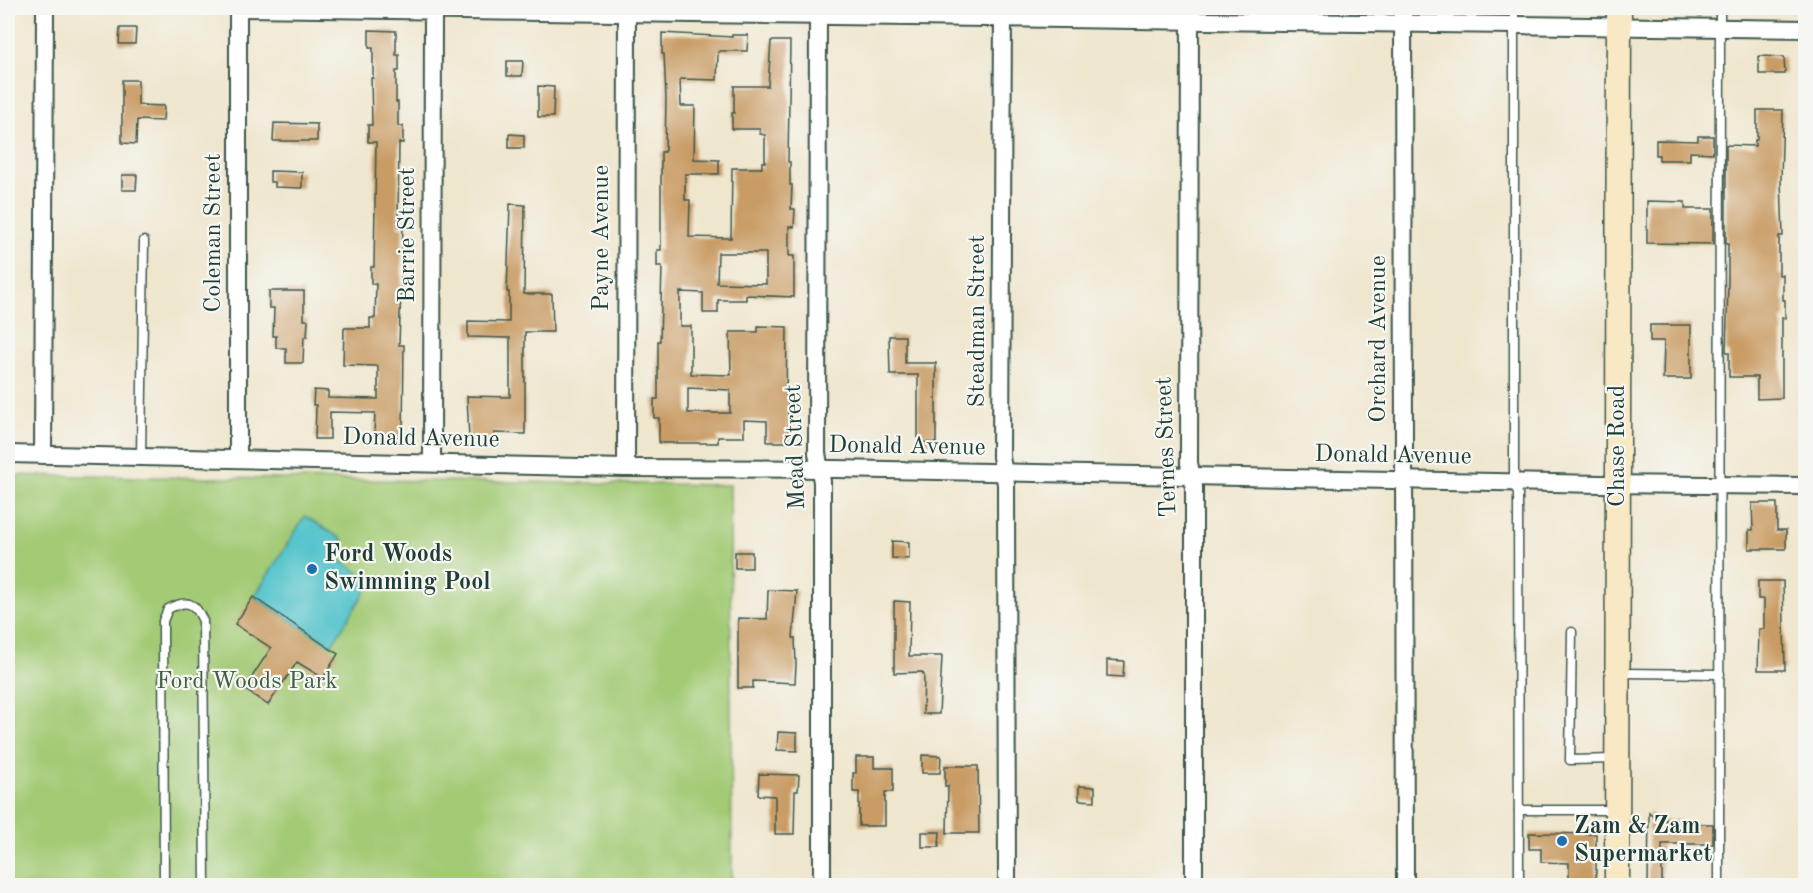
<svg xmlns="http://www.w3.org/2000/svg" width="1813" height="893" font-family="'Old Standard TT',serif">
	<style>
		.green { fill: #a3ca75; stroke: #618454; stroke-width: 1.5 }
		.water { fill: #57c4cc; stroke: #3b8080; stroke-width: 1.5 }
		.building { fill: #c99c65; fill-rule: evenodd }
		.lines { fill: none; stroke-linecap: round; stroke-linejoin: round }
		.lane-casing { stroke: #3e564b; stroke-width: 11 }
		.street-casing { stroke: #3e564b; stroke-width: 20 }
		.secondary-casing { stroke: #3e564b; stroke-width: 27 }
		.lane { stroke: #fff; stroke-width: 8 }
		.street { stroke: #fff; stroke-width: 16 }
		.secondary { stroke: #f8e8c3; stroke-width: 24 }
		.poi-dot { fill: #1f6fb2; stroke: #f6f6f2; stroke-width: 2 }
		.labels { text-anchor: middle; dominant-baseline: central; stroke-width: 4.5; stroke-linejoin: round; paint-order: stroke }
		.street-label { font-size: 24px; fill: #1f3d34; stroke: #f6f6f2 }
		.poi-label { font-size: 24px; font-weight: bold; fill: #1f3d34; stroke: #f6f6f2; text-anchor: start }
		.park-label { font-size: 24px; fill: #406044; stroke: #f6f6f2 }
	</style>
	<rect width="100%" height="100%" fill="#f6f6f2"/>
	<filter id="ink" filterUnits="userSpaceOnUse"><feTurbulence type="fractalNoise" baseFrequency=".0167" numOctaves="2"/><feDisplacementMap in="SourceGraphic" scale="12" xChannelSelector="R" yChannelSelector="G"/><feConvolveMatrix kernelMatrix="1 2 1 2 8 2 1 2 1" color-interpolation-filters="sRGB"/></filter>
	<filter id="wash" filterUnits="userSpaceOnUse"><feTurbulence type="fractalNoise" baseFrequency=".008" numOctaves="4" result="noise"/><feDisplacementMap in="SourceGraphic" scale="24" xChannelSelector="R" yChannelSelector="G"/><feGaussianBlur stdDeviation="1.35" result="paint"/><feColorMatrix in="noise" values="0 0 0 0 0 0 0 0 0 0 0 0 0 0 0 0 0 1.4 0 .05"/><feComposite in="paint" operator="in"/></filter>
	<g filter="url(#wash)">
		<rect width="100%" height="100%" fill="#efe6ce"/>
		<polygon class="green" points="8,475 730,485 732,885 8,885"/>
		<polygon class="water" points="305,516 343,540 333,556 372,581 331,646 254,597"/>
		<g id="blocks">
			<g class="building">
				<polygon points="120,28 136,28 135,44 119,44"/>
				<polygon points="369,30 396,31 396,55 399,55 399,71 396,71 396,102 398,102 398,126 403,126 403,143 399,143 398,220 398,227 403,227 399,345 404,345 403,437 374,437 375,413 330,412 330,439 315,439 316,405 313,405 314,390 328,391 328,398 378,399 378,366 343,365 344,328 370,328 370,318 375,318 376,284 371,284 371,267 374,267 376,142 368,142 368,125 372,125 371,78 373,78 373,48 369,48"/>
				<path d="M662 33 732 37V35H748L747 51H720L718 53 717 80 680 79 681 106H695L694 159 719 160V174H685V200H690L689 237 731 238 732 168H762V162H765V135L760 134V129H732V113H734V86H768L771 41H790L788 162H790V185H792L791 209H795L794 227 789 226V256H794V297L746 295V300H718V313H703V293L680 292V326H691V374L731 375 730 332H758V326L787 327 786 399H788V442H767V421L744 420V437H718V443H659V418H654V399H658V341H660L662 266H657V250H661V152H665L666 98 664 54H662ZM718 253H766V284L717 283ZM688 388 730 390V413H688Z"/>
				<polygon points="1759,56 1784,57 1785,74 1759,74"/>
				<polygon points="507,61 523,61 522,76 507,76"/>
				<polygon points="122,80 138,80 138,105 164,106 163,121 137,120 136,144 122,143"/>
				<polygon points="538,86 554,87 553,117 538,117"/>
				<polygon points="1757,110 1783,110 1781,180 1783,236 1779,236 1779,275 1783,275 1783,300 1785,300 1785,318 1782,318 1782,398 1757,399 1757,377 1729,377 1729,352 1726,352 1728,285 1728,244 1726,244 1726,145 1755,146 1755,140 1757,140"/>
				<polygon points="274,123 317,124 317,141 273,141"/>
				<polygon points="509,134 524,135 524,148 509,148"/>
				<polygon points="1698,136 1713,136 1713,153 1690,152 1690,160 1659,160 1659,155 1656,155 1656,140 1698,141"/>
				<polygon points="270,171 302,172 302,188 275,187 275,182 270,182"/>
				<polygon points="122,175 137,175 136,190 122,190"/>
				<polygon points="1647,201 1685,202 1685,209 1713,209 1713,244 1647,243"/>
				<polygon points="510,204 525,205 524,294 552,294 553,332 525,332 525,434 494,433 494,439 469,439 467,396 510,397 510,338 468,337 468,321 509,322 509,292 507,292"/>
				<polygon points="269,291 304,291 304,320 308,320 307,337 304,337 303,363 286,363 286,348 276,348 276,336 273,336 274,308 269,308"/>
				<polygon points="1650,325 1691,325 1691,379 1663,379 1664,341 1650,341"/>
				<polygon points="889,336 905,336 905,363 936,363 936,443 918,442 918,375 890,375"/>
				<polygon points="1752,503 1777,503 1777,530 1786,530 1786,549 1749,549 1749,530 1753,530"/>
				<polygon points="892,541 909,542 909,559 892,558"/>
				<rect x="735" y="552" width="17" height="16"/>
				<polygon points="1758,581 1783,581 1785,670 1758,670 1759,629 1764,629 1764,599 1758,599"/>
				<polygon points="768,590 797,591 793,638 795,638 796,665 795,683 753,681 753,688 738,688 738,618 767,619"/>
				<polygon points="253,597 338,654 323,678 297,662 268,705 244,689 271,648 235,624"/>
				<polygon points="894,601 910,602 909,656 942,656 939,714 923,714 924,675 922,672 894,673"/>
				<polygon points="1107,660 1124,661 1123,677 1107,676"/>
				<polygon points="778,732 797,733 797,751 777,750"/>
				<polygon points="922,755 941,756 940,773 922,773"/>
				<polygon points="856,757 874,757 874,768 893,768 893,792 885,792 885,826 859,826 859,792 853,792 853,773 856,773"/>
				<polygon points="945,766 978,766 979,833 947,833 948,786 945,786"/>
				<polygon points="759,774 799,775 798,791 795,791 794,834 775,834 775,796 758,795"/>
				<polygon points="1079,786 1095,787 1095,801 1079,800"/>
				<polygon points="1649,812 1658,820 1681,820 1681,824 1713,824 1713,844 1662,844 1662,885 1648,885"/>
				<polygon points="922,832 940,832 939,847 922,847"/>
				<polygon points="1529,833 1596,834 1596,879 1569,879 1569,863 1541,862 1541,849 1529,849"/>
			</g>
		</g>
	</g>
	<g filter="url(#ink)">
		<use href="#blocks" fill-opacity="0" stroke="#3e564b" stroke-width="1.5"/>
		<g class="lines">
			<defs>
				<g id="lane">
					<polyline points="1514,8 1514,482 1518,494 1519,886"/>
					<polyline points="141,457 144,241"/>
					<polyline points="1572,632 1570,760 1616,759"/>
					<polyline points="1621,673 1720,674"/>
					<polyline points="1519,810 1614,810"/>
					<path d="M164 886 163 621 168 609C187 599 195 602 203 621L205 886"/>
					<polyline points="1719,886 1720,8"/>
				</g>
				<g id="street">
					<polyline points="240,8 1806,29"/>
					<polyline points="818,8 817,453 822,482 822,886"/>
					<polyline points="1003,8 1001,457 1006,484 1007,886"/>
					<polyline points="1190,8 1189,463 1194,487 1194,886"/>
					<polyline points="1403,8 1405,886"/>
					<polyline points="8,454 626,468 836,469 1600,484 1806,486"/>
					<polyline points="43,455 45,8"/>
					<polyline points="238,459 238,8"/>
					<polyline points="432,463 433,8"/>
					<polyline points="626,468 627,8"/>
				</g>
				<polyline id="secondary" points="1617,886 1619,8"/>
			</defs>
			<use href="#lane" class="lane-casing"/>
			<use href="#street" class="street-casing"/>
			<use href="#secondary" class="secondary-casing"/>
			<use href="#lane" class="lane"/>
			<use href="#street" class="street"/>
			<use href="#secondary" class="secondary"/>
		</g>
	</g>
	<g class="poi-dot">
		<circle cx="312" cy="569" r="6"/>
		<circle cx="1562" cy="841" r="6"/>
	</g>
	<g class="labels">
		<g class="street-label">
			<text transform="translate(214 233) rotate(-90)">Coleman Street</text>
			<text transform="translate(408 235) rotate(-90)">Barrie Street</text>
			<text transform="translate(602 238) rotate(-90)">Payne Avenue</text>
			<text transform="translate(978 321) rotate(-90)">Steadman Street</text>
			<text transform="translate(1379 339) rotate(-90)">Orchard Avenue</text>
			<text transform="translate(421 439) rotate(1)">Donald Avenue</text>
			<text transform="translate(1618 446) rotate(-90)">Chase Road</text>
			<text transform="translate(796 447) rotate(-92)">Mead Street</text>
			<text transform="translate(907 447) rotate(1)">Donald Avenue</text>
			<text transform="translate(1167 447) rotate(-92)">Ternes Street</text>
			<text transform="translate(1393 456) rotate(1)">Donald Avenue</text>
		</g>
		<g class="poi-label">
			<text x="324" y="555">Ford Woods<tspan x="324" dy="28">Swimming Pool</tspan></text>
			<text x="1574" y="827">Zam &amp; Zam<tspan x="1574" dy="28">Supermarket</tspan></text>
		</g>
		<g class="park-label">
			<text x="247" y="682">Ford Woods Park</text>
		</g>
	</g>
	<rect width="1813" height="893" fill="none" stroke="#f6f6f2" stroke-width="30"/>
</svg>
